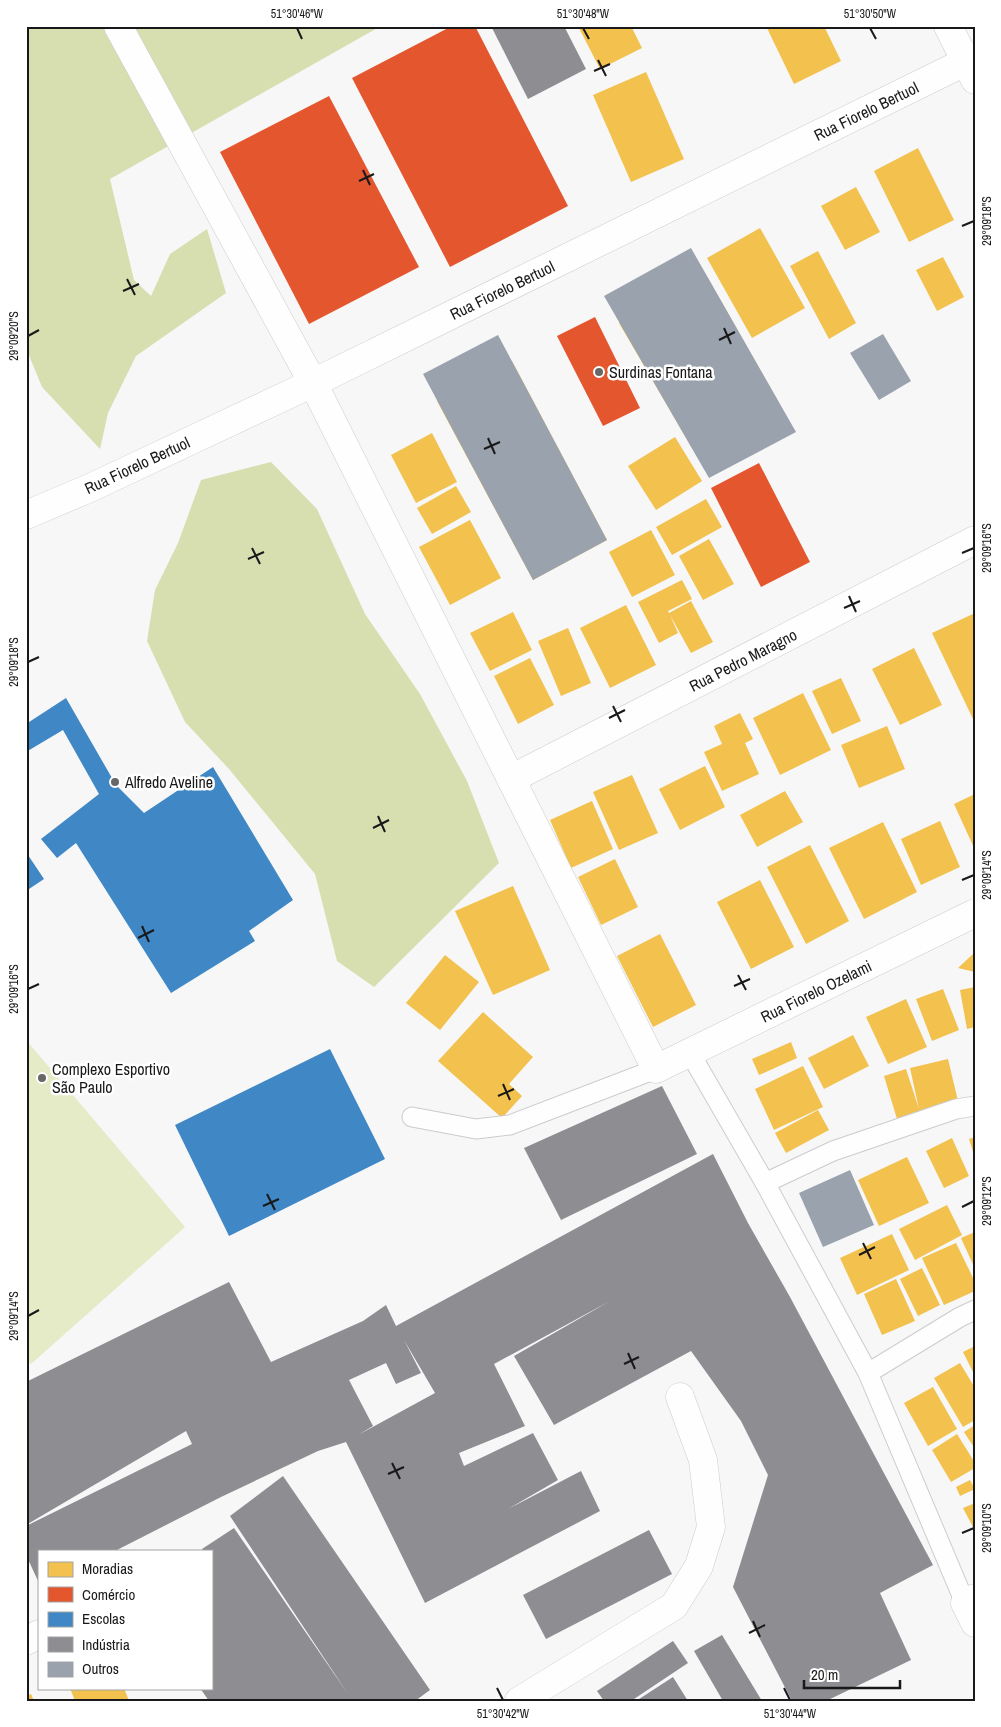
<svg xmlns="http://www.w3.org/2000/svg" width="1001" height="1727" font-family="'Archivo Narrow',sans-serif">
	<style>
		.green { fill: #e4ebc6 }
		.forest { fill: #d7dfb1 }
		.homes { fill: #f2c14e }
		.shops { fill: #e4572e }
		.schools { fill: #3f88c5 }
		.industry { fill: #8d8d92; fill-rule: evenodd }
		.building { fill: #9aa2ae }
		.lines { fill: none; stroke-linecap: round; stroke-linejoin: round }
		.service-casing { stroke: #cccccd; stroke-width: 21 }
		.minor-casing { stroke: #cccccd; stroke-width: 29 }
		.secondary-casing { stroke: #cccccd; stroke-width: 29 }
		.service { stroke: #fefefe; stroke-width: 19 }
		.minor { stroke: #fefefe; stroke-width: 28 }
		.secondary { stroke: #fefefe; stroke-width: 28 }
		.ticks { fill: none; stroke: #19191a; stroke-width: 2 }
		.poi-dot { fill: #676768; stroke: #fff; stroke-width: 2 }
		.labels { text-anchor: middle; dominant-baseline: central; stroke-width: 5; stroke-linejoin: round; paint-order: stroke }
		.street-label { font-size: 16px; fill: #19191a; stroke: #fff }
		.poi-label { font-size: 16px; fill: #19191a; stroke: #fff; text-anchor: start }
		.neatline { fill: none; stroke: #19191a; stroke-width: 2 }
		.ticks-label { font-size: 12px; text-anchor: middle; fill: #19191a }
	</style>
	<rect width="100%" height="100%" fill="#f7f7f8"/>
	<polygon class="green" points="26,1040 185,1227 31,1364 26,1359"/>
	<g class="forest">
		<polygon points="26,26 381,26 110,179 134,280 151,296 170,254 207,229 226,293 136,356 108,413 100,449 42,387 26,348"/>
		<polygon points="271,462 317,509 365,614 420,694 467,781 499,863 374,987 337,961 315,874 229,769 185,722 147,641 155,590 178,543 201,480"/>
	</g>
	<g class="homes">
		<polygon points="578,26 631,26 642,48 600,69"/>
		<polygon points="766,26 824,26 841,61 794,84"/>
		<polygon points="646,72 684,159 631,182 593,95"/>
		<polygon points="918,148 954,220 909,242 874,171"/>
		<polygon points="856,187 880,232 845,250 821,206"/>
		<polygon points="760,228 805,308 752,338 707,258"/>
		<polygon points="818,251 856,323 829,339 790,266"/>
		<polygon points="943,257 964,297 937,311 916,270"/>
		<polygon points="705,273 778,401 692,448 619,323"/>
		<polygon points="512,361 607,540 533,580 437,401"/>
		<polygon points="432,433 457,482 416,503 391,455"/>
		<polygon points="675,437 702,481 656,510 628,466"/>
		<polygon points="456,486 471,512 432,534 417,508"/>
		<polygon points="706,499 722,527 672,555 656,527"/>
		<polygon points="470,520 501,578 450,605 419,547"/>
		<polygon points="651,530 675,575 632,597 609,552"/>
		<polygon points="709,539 734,584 703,600 679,556"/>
		<polygon points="682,580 692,599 668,611 669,613 691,601 713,642 691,653 670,615 678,633 659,643 638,602"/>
		<polygon points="626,605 656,665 610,688 580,628"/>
		<polygon points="513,612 532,650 490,671 470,633"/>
		<polygon points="975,613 975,718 973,719 932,633"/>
		<polygon points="568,628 591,683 561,696 538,641"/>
		<polygon points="914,648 942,705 900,725 872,669"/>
		<polygon points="530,658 554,705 518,724 494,676"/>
		<polygon points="841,678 861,721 832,734 812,691"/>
		<polygon points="803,693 831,750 780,775 753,718"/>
		<polygon points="740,713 753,739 745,743 759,774 722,791 704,752 722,744 714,726"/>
		<polygon points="887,726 905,769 859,788 841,745"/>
		<polygon points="705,766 725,807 680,830 659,789"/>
		<polygon points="632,775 658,833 619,850 593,792"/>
		<polygon points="785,791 803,822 757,847 740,815"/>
		<polygon points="975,794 975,850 954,804"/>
		<polygon points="592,801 613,849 571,868 550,820"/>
		<polygon points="940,821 960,867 921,885 901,839"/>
		<polygon points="883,822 917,892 864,919 829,848"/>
		<polygon points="810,845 849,921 806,944 767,867"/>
		<polygon points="615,859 638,907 601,925 578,877"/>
		<polygon points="760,880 794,947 751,969 717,902"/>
		<polygon points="513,886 550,970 493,995 455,911"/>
		<polygon points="660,934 696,1005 653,1027 617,956"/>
		<polygon points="973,954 975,954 975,972 958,968"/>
		<polygon points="445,955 479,982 440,1030 406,1003"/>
		<polygon points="975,987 975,1027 967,1029 960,990"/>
		<polygon points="943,989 959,1030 932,1041 916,999"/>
		<polygon points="906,999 927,1047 888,1064 866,1017"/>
		<polygon points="483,1012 533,1057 509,1084 522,1096 502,1118 438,1061"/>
		<polygon points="853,1035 869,1066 824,1089 808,1058"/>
		<polygon points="791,1042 797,1058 759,1075 752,1059"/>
		<polygon points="948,1059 958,1101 919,1111 920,1112 897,1119 884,1076 906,1069 919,1109 910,1068"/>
		<polygon points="803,1066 823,1107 774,1130 755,1089"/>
		<polygon points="818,1110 829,1130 786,1153 775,1133"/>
		<polygon points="975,1137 975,1155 974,1155 969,1139"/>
		<polygon points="952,1138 969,1176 944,1188 926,1151"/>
		<polygon points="907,1157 929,1203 879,1226 858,1180"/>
		<polygon points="947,1205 962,1235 915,1260 899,1229"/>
		<polygon points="975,1232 975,1269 961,1238"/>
		<polygon points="892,1234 909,1270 857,1295 840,1258"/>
		<polygon points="956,1243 975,1282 975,1291 944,1305 922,1258"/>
		<polygon points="922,1268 940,1305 918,1316 900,1279"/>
		<polygon points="896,1279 915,1321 882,1335 864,1294"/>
		<polygon points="975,1346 975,1376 963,1352"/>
		<polygon points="960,1363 975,1388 975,1420 963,1427 934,1378"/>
		<polygon points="933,1387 957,1429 928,1446 904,1403"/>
		<polygon points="975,1425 975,1449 964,1432"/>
		<polygon points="957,1434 975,1463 975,1468 951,1482 932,1450"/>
		<polygon points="970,1480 975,1489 960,1496 956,1487"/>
		<polygon points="975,1503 975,1531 963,1508"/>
		<polygon points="70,1688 124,1688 129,1701 75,1701"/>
		<polygon points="31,1694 34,1701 26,1701 26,1696"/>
	</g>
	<g class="shops">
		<polygon points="452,26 475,26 568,206 450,267 352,78"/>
		<polygon points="329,96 419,267 309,324 220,152"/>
		<polygon points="595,317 640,408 603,426 557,336"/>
		<polygon points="759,463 810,562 761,587 711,488"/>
	</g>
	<g class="schools">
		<polygon points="66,698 116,785 144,813 213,767 293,900 249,931 255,941 171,993 76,843 57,858 41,839 99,794 63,730 26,752 26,724"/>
		<polygon points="26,852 44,879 26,891"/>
		<polygon points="330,1049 385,1159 229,1236 175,1125"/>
	</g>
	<g class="industry">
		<polygon points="491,26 564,26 586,69 528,99"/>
		<polygon points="662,1086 697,1154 561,1220 524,1148"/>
		<path d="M713 1154 748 1223 790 1297 933 1565 880 1593 911 1660 826 1701H792L733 1587 768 1475 741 1421 691 1351 554 1425 514 1356 610 1301 494 1364 525 1426 459 1453 464 1466 533 1433 558 1480 508 1509 581 1471 600 1511 425 1603 346 1442 318 1451 221 1497 115 1551H39V1583L26 1555V1526L192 1444 186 1431 26 1525V1382L229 1282 271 1362 363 1321 386 1305 396 1326ZM404 1340 435 1393 358 1435 373 1426 349 1380 386 1363 396 1384 421 1373Z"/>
		<polygon points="283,1476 430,1690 415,1701 209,1701 200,1688 211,1688 211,1551 203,1551 202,1549 234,1528 348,1694 230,1516"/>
		<polygon points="649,1530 672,1574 546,1639 523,1595"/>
		<polygon points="722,1635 762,1701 723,1701 694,1651"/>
		<polygon points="673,1641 688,1663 631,1701 604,1701 597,1691"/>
		<polygon points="673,1677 688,1701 636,1701"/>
	</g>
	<g class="building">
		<polygon points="691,248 796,432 709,478 604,296"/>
		<polygon points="883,334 911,381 879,400 850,353"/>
		<polygon points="498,335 607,540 533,580 423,374"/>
		<polygon points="850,1170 874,1225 823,1247 799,1193"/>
	</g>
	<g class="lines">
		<defs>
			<g id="service">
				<polyline points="690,1053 765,1183 868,1373 965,1603"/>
				<polyline points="412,1117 476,1129 510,1125 656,1069"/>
				<polyline points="765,1183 833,1151 956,1109 975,1106"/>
				<polyline points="868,1373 960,1317 975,1310"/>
			</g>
			<g id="minor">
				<polyline points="118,26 313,383 656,1069 975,913"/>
				<polyline points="948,26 975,80"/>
				<polyline points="511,779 975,540"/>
				<polyline points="975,1598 965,1603 975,1623"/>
				<polyline points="26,1641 39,1634"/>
				<polyline points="519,1701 674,1606 699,1566 711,1527 703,1460 680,1397"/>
			</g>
			<polyline id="secondary" points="26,515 90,488 313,383 975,57"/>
		</defs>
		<use href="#service" class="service-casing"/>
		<use href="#minor" class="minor-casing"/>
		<use href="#secondary" class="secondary-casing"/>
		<use href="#service" class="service"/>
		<use href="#minor" class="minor"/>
		<use href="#secondary" class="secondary"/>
	</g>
	<path class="ticks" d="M297 28 302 39M583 28 589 39M870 28 876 39M598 60 606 76M594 71 610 64M363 170 370 185M359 181 374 174M962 226 974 221M127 279 135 295M123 291 139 284M724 328 731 344M28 336 39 330M719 340 735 332M488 438 495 454M484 449 500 442M252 548 260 564M962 553 974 548M248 559 264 552M849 596 856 612M844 608 860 601M28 662 39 657M613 706 621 722M609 718 625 710M378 816 385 832M373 828 389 820M962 880 974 875M142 926 149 942M138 938 154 930M738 975 746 990M734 986 750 979M28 989 39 984M503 1084 510 1100M498 1096 514 1089M267 1194 275 1210M263 1206 279 1199M962 1207 974 1201M863 1243 871 1259M859 1255 875 1247M28 1316 39 1310M628 1353 635 1369M624 1364 639 1357M392 1463 400 1479M388 1474 404 1467M962 1533 974 1528M753 1621 760 1637M749 1633 765 1625M497 1688 503 1700M784 1688 790 1700"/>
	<g class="poi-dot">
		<circle cx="599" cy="372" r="5"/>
		<circle cx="115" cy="782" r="5"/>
		<circle cx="42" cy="1078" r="5"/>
	</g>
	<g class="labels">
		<g class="street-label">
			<text transform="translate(866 111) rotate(-26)">Rua Fiorelo Bertuol</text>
			<text transform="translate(502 290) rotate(-26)">Rua Fiorelo Bertuol</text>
			<text transform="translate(137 465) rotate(-25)">Rua Fiorelo Bertuol</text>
			<text transform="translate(743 660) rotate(-27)">Rua Pedro Maragno</text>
			<text transform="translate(816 991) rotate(-26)">Rua Fiorelo Ozelami</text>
		</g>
		<g class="poi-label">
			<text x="609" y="372">Surdinas Fontana</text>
			<text x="125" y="782">Alfredo Aveline</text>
			<text x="52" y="1069">Complexo Esportivo<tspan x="52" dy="18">São Paulo</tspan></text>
		</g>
	</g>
	<rect width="1001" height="1727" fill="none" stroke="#ffffff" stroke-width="55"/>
	<rect x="38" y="1550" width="175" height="140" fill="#ffffff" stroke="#a3a3a3"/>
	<rect x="48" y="1562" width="25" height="15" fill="#f2c14e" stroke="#a3a3a3"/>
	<text x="82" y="1574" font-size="15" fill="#19191a">Moradias</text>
	<rect x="48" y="1587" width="25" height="15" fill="#e4572e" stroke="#a3a3a3"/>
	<text x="82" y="1600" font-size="15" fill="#19191a">Comércio</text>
	<rect x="48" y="1612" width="25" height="15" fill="#3f88c5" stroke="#a3a3a3"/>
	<text x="82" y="1624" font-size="15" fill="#19191a">Escolas</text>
	<rect x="48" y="1637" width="25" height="15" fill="#8d8d92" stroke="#a3a3a3"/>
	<text x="82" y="1650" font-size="15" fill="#19191a">Indústria</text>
	<rect x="48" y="1662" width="25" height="15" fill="#9aa2ae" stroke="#a3a3a3"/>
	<text x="82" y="1674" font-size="15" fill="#19191a">Outros</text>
	<path d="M804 1680v8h96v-8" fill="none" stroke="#19191a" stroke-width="2.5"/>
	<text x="811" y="1680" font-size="15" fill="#19191a" stroke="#ffffff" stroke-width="4" paint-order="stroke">20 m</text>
	<rect x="28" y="28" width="946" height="1672" class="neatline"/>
	<g class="ticks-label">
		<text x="297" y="18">51°30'46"W</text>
		<text x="583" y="18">51°30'48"W</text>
		<text x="870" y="18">51°30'50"W</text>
		<text transform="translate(987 221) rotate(-90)" y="4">29°09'18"S</text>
		<text transform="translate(14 336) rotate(-90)" y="4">29°09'20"S</text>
		<text transform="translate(987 548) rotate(-90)" y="4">29°09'16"S</text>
		<text transform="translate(14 662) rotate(-90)" y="4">29°09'18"S</text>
		<text transform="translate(987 875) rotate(-90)" y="4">29°09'14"S</text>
		<text transform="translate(14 989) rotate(-90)" y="4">29°09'16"S</text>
		<text transform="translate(987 1201) rotate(-90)" y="4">29°09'12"S</text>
		<text transform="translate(14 1316) rotate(-90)" y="4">29°09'14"S</text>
		<text transform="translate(987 1528) rotate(-90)" y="4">29°09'10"S</text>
		<text x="503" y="1718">51°30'42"W</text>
		<text x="790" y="1718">51°30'44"W</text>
	</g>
</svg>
